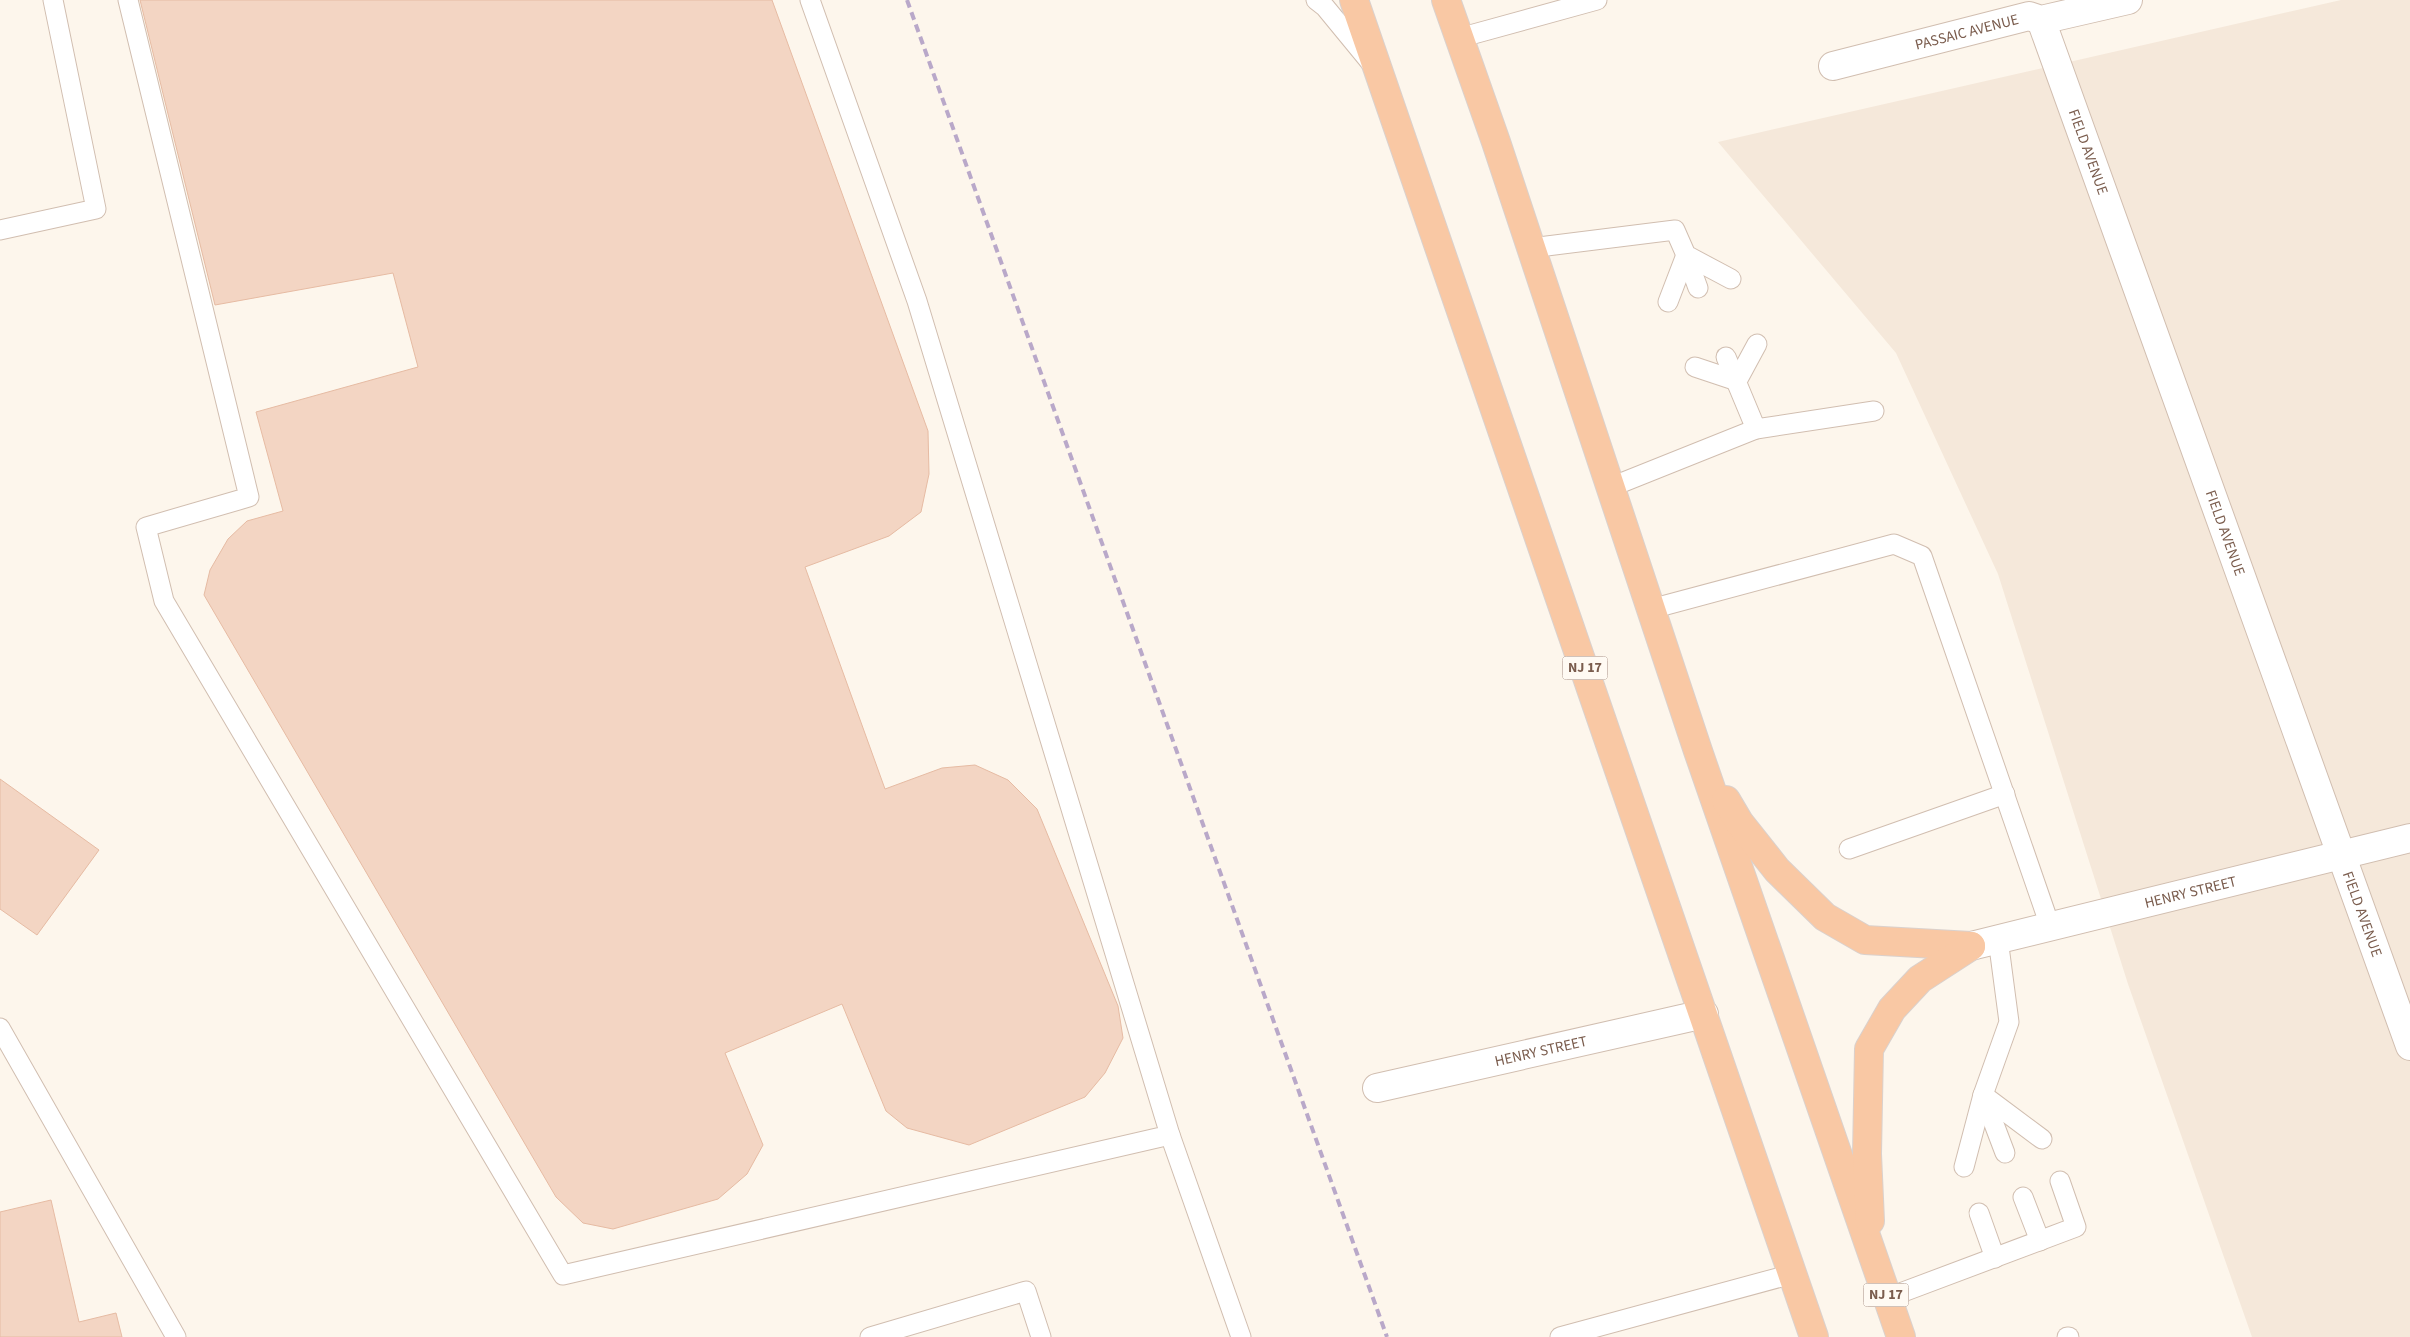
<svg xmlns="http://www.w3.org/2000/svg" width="2410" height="1337" font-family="'Source Sans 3',sans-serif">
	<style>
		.residential { fill: #f5e8da }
		.building { fill: #f3d5c3; stroke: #e6bba3 }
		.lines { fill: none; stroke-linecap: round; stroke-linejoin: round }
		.service-casing { stroke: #d1beb0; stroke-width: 21 }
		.minor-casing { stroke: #d1beb0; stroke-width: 30 }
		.trunk-casing { stroke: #dad1cd; stroke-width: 30 }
		.service { stroke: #fff; stroke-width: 19 }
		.minor { stroke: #fff; stroke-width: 28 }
		.trunk { stroke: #f9c8a4; stroke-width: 28 }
		.rail { stroke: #b9a8c9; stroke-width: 4; stroke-dasharray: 8 5; stroke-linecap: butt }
		.labels { text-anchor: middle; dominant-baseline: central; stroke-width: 5; stroke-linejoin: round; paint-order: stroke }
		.shield { fill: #fffaf3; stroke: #a28b7f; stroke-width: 1 }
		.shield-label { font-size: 14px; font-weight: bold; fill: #7a5c4d }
		.street-label { font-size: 15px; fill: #7a5c4d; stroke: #fffaf3 }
	</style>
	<rect width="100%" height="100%" fill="#fdf6ec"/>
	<polygon class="residential" points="2341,0 2410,0 2410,1337 2252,1337 2128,984 1998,574 1896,353 1718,142"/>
	<g class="building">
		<polygon points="140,0 772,0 928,431 929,474 921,512 889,536 805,567 885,789 942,768 975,765 1008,780 1037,809 1118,1006 1123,1038 1105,1073 1085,1097 969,1145 907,1128 886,1111 842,1004 725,1053 763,1145 747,1174 718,1199 613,1229 583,1223 556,1197 204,595 210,570 228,539 247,521 283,511 256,412 418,367 393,273 215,305"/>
		<polygon points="0,779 99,850 37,935 0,909"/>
		<polygon points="51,1200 79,1322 116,1313 122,1337 0,1337 0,1212"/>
	</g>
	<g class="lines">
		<defs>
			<g id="service">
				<polyline points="128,0 249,497 146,527 164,601 563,1275 1170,1135 917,301 810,0"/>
				<polyline points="1316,0 1325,7 1371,63"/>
				<polyline points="1459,38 1597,0"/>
				<polyline points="0,230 96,209 53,0"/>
				<polyline points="1531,248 1675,230 1686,255 1731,279"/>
				<polyline points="1686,255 1698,288"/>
				<polyline points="1668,302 1686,255"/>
				<polyline points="1726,357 1756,429"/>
				<polyline points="1695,367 1737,381"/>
				<polyline points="1737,381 1757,344"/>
				<polyline points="1611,487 1756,429 1874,411"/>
				<polyline points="1651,609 1894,544 1922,556 2050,926"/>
				<polyline points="1849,849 2005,794"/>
				<polyline points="0,1028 176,1337"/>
				<polyline points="1983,1095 2042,1139"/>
				<polyline points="1983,1095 2005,1153"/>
				<polyline points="1170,1135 1241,1337"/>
				<polyline points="1964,1167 1983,1095 2009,1022 1998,939"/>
				<polyline points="2023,1197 2040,1241"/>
				<polyline points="1979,1213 1995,1258"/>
				<polyline points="1887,1298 2076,1227 2060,1181"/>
				<polyline points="870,1337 1026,1291 1041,1337"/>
				<polyline points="1560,1337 1792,1274"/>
				<polyline points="2067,1337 2069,1337"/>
			</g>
			<g id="minor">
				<path id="s1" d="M2041 20 2410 1046"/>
				<path id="s2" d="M1833 66 2029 16 2041 20 2128 0"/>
				<path id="s3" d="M1971 946 2410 838"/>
				<path id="s4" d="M1377 1088 1704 1014"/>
			</g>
			<g id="trunk">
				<polyline points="1354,0 1814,1337"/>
				<polyline points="1446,0 1496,142 1698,751 1901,1337"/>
				<polyline points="1726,800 1739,822 1777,870 1825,917 1865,940 1971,946"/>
				<polyline points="1870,1221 1867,1154 1869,1049 1892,1009 1920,979 1971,946"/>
			</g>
		</defs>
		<use href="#service" class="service-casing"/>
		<use href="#minor" class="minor-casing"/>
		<use href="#trunk" class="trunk-casing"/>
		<use href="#service" class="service"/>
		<use href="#minor" class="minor"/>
		<use href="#trunk" class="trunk"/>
		<polyline class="rail" points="907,0 1387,1337"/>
	</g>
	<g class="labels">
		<g class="shield">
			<rect x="1562.5" y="656.5" width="45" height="23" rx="4"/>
			<rect x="1863.5" y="1283.5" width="45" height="23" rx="4"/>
		</g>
		<g class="shield-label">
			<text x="1585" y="668">NJ 17</text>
			<text x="1886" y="1295">NJ 17</text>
		</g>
		<g class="street-label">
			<text stroke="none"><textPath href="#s2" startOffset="138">PASSAIC AVENUE</textPath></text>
			<text stroke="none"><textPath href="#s1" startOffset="140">FIELD AVENUE</textPath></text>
			<text stroke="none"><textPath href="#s1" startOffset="545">FIELD AVENUE</textPath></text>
			<text stroke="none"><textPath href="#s3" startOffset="226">HENRY STREET</textPath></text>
			<text stroke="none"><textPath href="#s1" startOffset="950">FIELD AVENUE</textPath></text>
			<text stroke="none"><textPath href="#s4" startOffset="168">HENRY STREET</textPath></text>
		</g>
	</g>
</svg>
